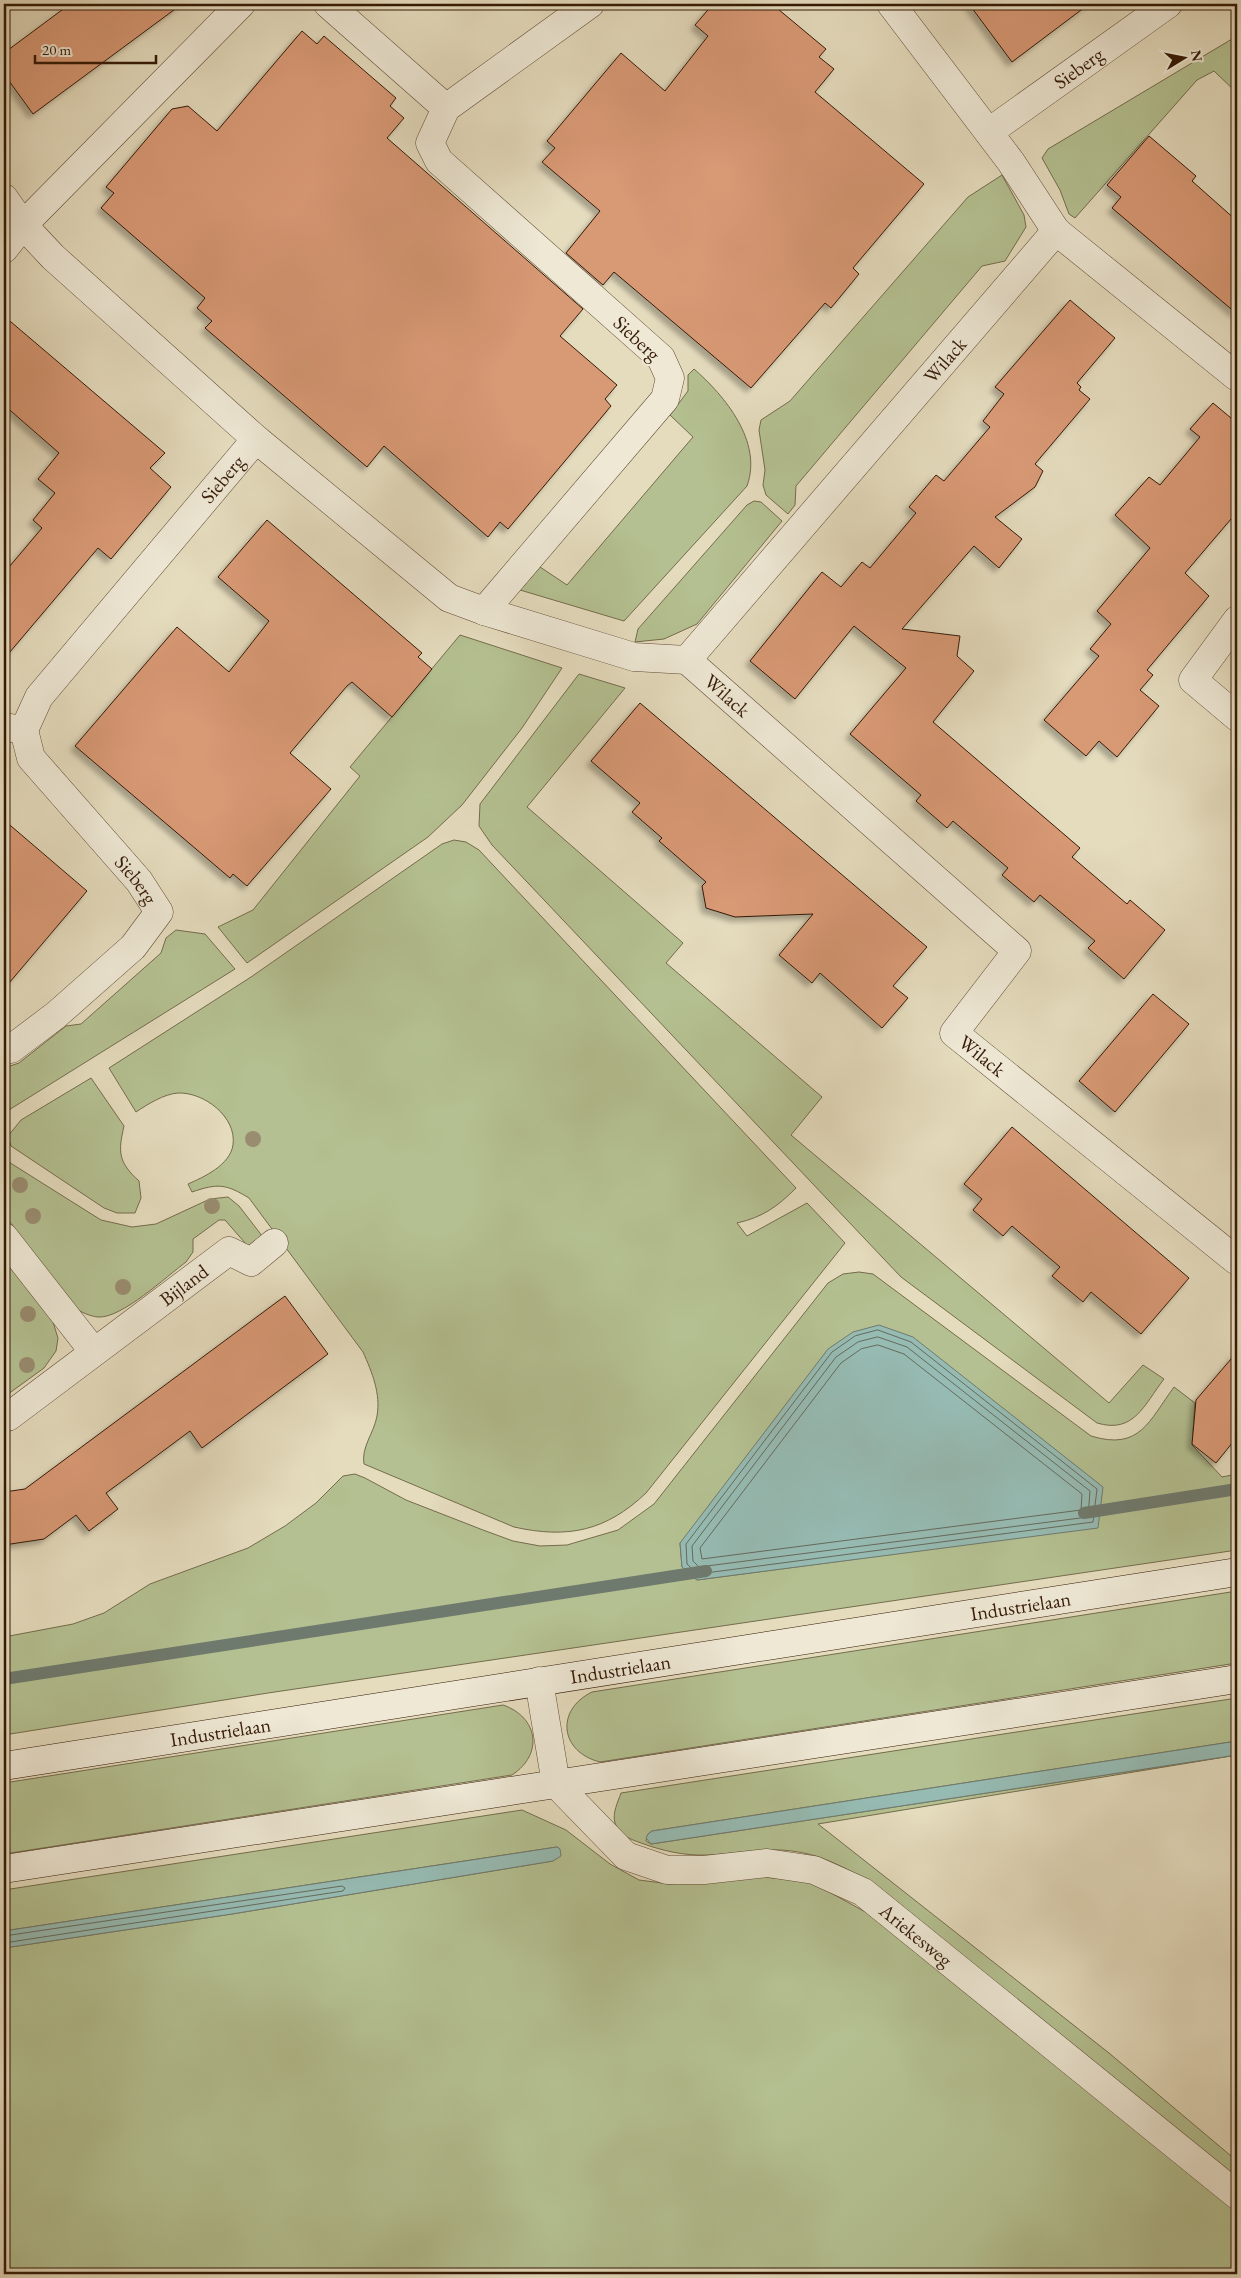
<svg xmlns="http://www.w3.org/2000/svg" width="1241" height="2278" font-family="'EB Garamond',serif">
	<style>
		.green { fill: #b4c091; stroke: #746c4c; fill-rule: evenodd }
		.water { fill: #96bbb3; stroke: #6f7a6e }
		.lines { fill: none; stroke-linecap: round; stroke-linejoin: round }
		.shore { stroke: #656a5c; stroke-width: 1 }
		.stream { stroke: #6f7a6e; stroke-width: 12 }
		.building { fill: #d89975; stroke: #341906; filter: url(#shadow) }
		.minor-casing { stroke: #604a34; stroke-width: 29 }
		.secondary-casing { stroke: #341906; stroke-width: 29 }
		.minor { stroke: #eee8d5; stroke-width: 28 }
		.secondary { stroke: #eee8d5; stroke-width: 28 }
		.tree { fill: #998c70 }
		.labels { text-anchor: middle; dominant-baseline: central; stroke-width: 4; stroke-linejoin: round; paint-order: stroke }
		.street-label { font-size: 20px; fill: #341906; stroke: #eee8d5 }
	</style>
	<defs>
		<filter id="shadow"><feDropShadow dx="-4.5" dy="4.5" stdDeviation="2.5" flood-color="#0004"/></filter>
	</defs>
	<rect width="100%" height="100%" fill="#e5dcbe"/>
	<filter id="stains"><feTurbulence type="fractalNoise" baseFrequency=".004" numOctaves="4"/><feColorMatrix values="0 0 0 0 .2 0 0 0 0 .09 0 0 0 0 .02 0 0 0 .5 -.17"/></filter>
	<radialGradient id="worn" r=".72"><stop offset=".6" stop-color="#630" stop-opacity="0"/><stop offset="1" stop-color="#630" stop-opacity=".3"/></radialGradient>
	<g class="green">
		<polygon points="1237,36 1237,93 1214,71 1197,80 1075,218 1069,214 1060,190 1042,158 1048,149"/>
		<polygon points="1002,175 1024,215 1026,227 1005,261 982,266 796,486 795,505 788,514 766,495 763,485 765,470 759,430 761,420 790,401 968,197"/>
		<path d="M694 369C725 396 763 442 747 486L624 621 520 590 540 567 567 585 693 437 670 415 688 391V375Z"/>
		<polygon points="754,501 761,502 782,521 697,624 664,639 635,642 638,629 747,505"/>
		<polygon points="460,635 562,668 522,728 462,805 428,837 247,963 218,927 253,910 360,776 350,767"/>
		<path d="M579 674 625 688 527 807 683 943 666 963 822 1097 791 1135 1109 1403 1143 1365 1164 1379C1144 1405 1134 1434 1097 1423L901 1277 492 845 479 826 480 804Z"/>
		<path d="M454 840 466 842 479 850 796 1188C777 1207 763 1217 737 1223L747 1236 807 1203 845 1243 646 1493C606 1531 568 1539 514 1527L364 1464C361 1447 374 1433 377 1416 381 1394 372 1372 363 1352L249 1198C226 1184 218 1183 192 1192L188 1184C204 1177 230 1165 233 1145 237 1117 204 1092 178 1093 164 1094 148 1104 136 1112L109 1068 251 977 442 844Z"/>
		<polygon points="176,930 205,934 235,969 4,1113 4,1068 19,1063 66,1026 81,1024 161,953 166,938"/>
		<path d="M91 1078 124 1126C118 1152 118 1162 139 1181L141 1198 135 1213H117L104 1208 11 1146 8 1136 21 1120Z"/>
		<path d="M4 1159 101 1220 132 1227 156 1224 210 1199 228 1197 239 1206 266 1241 253 1252 225 1220H219L193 1239V1252L186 1262C167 1276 121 1319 98 1317 89 1316 81 1312 73 1307L4 1214Z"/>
		<polygon points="4,1254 52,1319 58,1338 56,1351 44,1368 4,1397"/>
		<path d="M859 1272 873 1274 1091 1436C1140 1451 1149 1421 1174 1387L1195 1403 1192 1445 1222 1477 1237 1474V1550L268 1693 4 1735V1637L73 1624 104 1613 150 1584 248 1548 285 1526 316 1503 343 1476 355 1474 365 1478 406 1500 483 1530 513 1541 540 1546 567 1545 618 1530 654 1504 828 1283 843 1274ZM1098 1527 697 1580 682 1567 680 1543Z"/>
		<path d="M1237 1591V1663L600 1762C560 1752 555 1710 592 1692Z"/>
		<path d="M1237 1698V1741L652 1831 648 1834 646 1841 651 1844 1237 1755 818 1824 1109 2053 1237 2161V2186L860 1876C837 1864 818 1854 792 1851 764 1847 736 1854 708 1855 685 1856 663 1851 641 1843 630 1839 619 1835 615 1823 612 1813 618 1802 621 1793Z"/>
		<path d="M503 1705C538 1717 544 1754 512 1775L4 1854V1783Z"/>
		<polygon points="522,1810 566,1830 610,1864 639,1880 670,1884 759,1877 805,1880 831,1893 898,1930 1237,2207 1237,2274 4,2274 4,1948 232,1914 553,1861 560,1849 557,1847 4,1931 4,1890"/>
	</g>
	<g class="water">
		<polygon points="879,1325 913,1337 1103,1487 1098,1528 697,1580 682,1567 680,1543 828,1349 853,1332"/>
		<polygon points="1237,1741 1237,1755 651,1844 646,1838 648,1834 652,1831"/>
		<polygon points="557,1847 560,1849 561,1856 553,1861 232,1914 4,1948 4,1931"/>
	</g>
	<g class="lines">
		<g class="shore">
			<polygon points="878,1330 911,1342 1097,1489 1093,1522 698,1574 687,1564 686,1544 832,1352 855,1336"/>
			<polygon points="878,1337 907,1347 1090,1491 1088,1517 699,1567 693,1561 692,1546 836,1357 858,1342"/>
			<polygon points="878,1345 904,1354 1082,1494 1081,1510 702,1559 700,1548 841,1363 861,1349"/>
			<polyline points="4,1936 342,1886 345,1888 343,1891 4,1943"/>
		</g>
		<g class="stream">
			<polyline points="1084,1513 1237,1489"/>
			<polyline points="4,1679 706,1571"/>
		</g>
	</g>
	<g class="building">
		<polygon points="70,4 182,4 33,114 4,74 4,53"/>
		<polygon points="713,4 772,4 826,49 819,57 834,69 815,92 924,184 853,268 859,274 831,308 825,303 751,388 614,272 603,285 566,253 600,211 542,162 555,148 547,141 621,53 665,91 708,36 695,25"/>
		<polygon points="969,4 1089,4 1012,62"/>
		<polygon points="302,31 317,44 324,36 396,98 390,106 404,118 387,138 583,309 560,336 617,385 605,399 611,406 508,529 500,522 488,537 384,446 367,467 205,328 212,321 197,308 205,298 101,208 114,193 106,187 172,109 188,106 217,131"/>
		<polygon points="1149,136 1196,176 1192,181 1237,221 1237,314 1112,208 1121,197 1107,185"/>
		<polygon points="1070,300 1115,338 1077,383 1081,387 1079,390 1090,399 1035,464 1043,471 1035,487 995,517 1022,539 999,568 974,546 902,629 960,636 957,656 974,671 933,722 1080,848 1072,857 1127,904 1130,900 1165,930 1124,979 1088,948 1095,941 1040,895 1034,902 1002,875 1008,868 953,821 947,828 916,801 921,795 850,734 906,668 854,626 795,699 750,661 822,572 841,587 862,562 870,568 916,513 909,507 936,475 944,481 990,427 983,421 1004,394 995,387"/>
		<polygon points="4,316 165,453 150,468 171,487 111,559 98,548 4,659 4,573 42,528 33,520 55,493 38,479 59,453 4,405"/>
		<polygon points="1213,403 1237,423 1237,512 1185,573 1209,596 1147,670 1153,675 1140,690 1159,706 1117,757 1099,741 1086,756 1044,720 1099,656 1090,649 1111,624 1097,611 1150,548 1115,515 1149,477 1160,485 1200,437 1190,429"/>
		<polygon points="267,520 422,653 418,657 432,669 392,717 352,682 347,686 290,753 331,789 247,886 233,874 230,878 75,746 177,627 229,672 269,621 218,577"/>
		<polygon points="640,703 927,947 893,986 908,998 882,1028 820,973 812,983 779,955 813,914 735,917 706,908 702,886 706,882 659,841 662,838 632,812 640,803 591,761"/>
		<polygon points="4,820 87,891 4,989"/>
		<polygon points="1153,994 1189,1024 1115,1112 1079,1081"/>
		<polygon points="1012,1127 1189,1278 1141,1334 1091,1292 1083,1302 1052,1276 1060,1267 1012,1226 1003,1236 973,1210 982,1199 964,1184"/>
		<polygon points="285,1296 328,1354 202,1448 190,1431 147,1463 106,1493 118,1509 89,1531 76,1515 44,1539 4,1545 4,1492 25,1489"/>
		<polygon points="1237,1352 1237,1437 1216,1463 1192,1444 1196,1400"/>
	</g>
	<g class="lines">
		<defs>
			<g id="minor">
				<polyline points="328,4 446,108"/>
				<polyline points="891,4 1011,162 1056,231"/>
				<path id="s1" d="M989 132 1168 4"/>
				<polyline points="4,198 23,225 53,257 256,439 449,598 484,611 634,657 687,660"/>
				<polyline points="4,249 23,225 241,4"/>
				<path id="s2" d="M1237 377 1056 231 687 660 1017 951 954 1033 1237 1261"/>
				<polyline points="484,611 665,399 670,378 661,358 439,161 430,143 446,108 590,4"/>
				<polyline points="1237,620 1193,680 1237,717"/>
				<path id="s3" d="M4 727 24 730 31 758 139 881 159 912 133 947 56 1015 11 1049 4 1050"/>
				<path id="s4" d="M24 730 39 697 256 439"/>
				<polyline points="4,1237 94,1352"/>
				<path id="s5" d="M4 1417H8L229 1251 251 1262 274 1243"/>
				<path id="s6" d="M539 1681 556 1784 626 1856 667 1870H704L767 1863 814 1870 863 1892 1237 2195"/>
			</g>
			<g id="secondary">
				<path id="s7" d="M4 1766 1237 1572"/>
				<polyline points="4,1869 1237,1679"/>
			</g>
		</defs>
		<use href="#minor" class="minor-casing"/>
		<use href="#secondary" class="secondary-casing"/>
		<use href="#minor" class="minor"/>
		<use href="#secondary" class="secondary"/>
	</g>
	<g class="tree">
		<circle cx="253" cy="1139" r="8"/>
		<circle cx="20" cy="1185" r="8"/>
		<circle cx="212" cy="1206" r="8"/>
		<circle cx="33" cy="1216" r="8"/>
		<circle cx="123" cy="1287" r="8"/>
		<circle cx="28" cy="1314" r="8"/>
		<circle cx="27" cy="1365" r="8"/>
	</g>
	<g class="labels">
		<g class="street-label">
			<text stroke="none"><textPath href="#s1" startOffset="110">Sieberg</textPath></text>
			<text transform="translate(637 338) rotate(43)">Sieberg</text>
			<text transform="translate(945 360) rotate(-49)">Wilack</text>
			<text stroke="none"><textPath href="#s4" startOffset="321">Sieberg</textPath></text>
			<text stroke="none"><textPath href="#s2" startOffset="852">Wilack</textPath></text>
			<text stroke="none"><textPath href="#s3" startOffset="210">Sieberg</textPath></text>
			<text stroke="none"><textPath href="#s2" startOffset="1378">Wilack</textPath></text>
			<text stroke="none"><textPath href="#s5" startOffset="224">Bijland</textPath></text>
			<text stroke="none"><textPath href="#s7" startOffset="1029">Industrielaan</textPath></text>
			<text stroke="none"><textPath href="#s7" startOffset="624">Industrielaan</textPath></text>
			<text stroke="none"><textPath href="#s7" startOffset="219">Industrielaan</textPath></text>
			<text stroke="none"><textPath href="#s6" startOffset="518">Ariekesweg</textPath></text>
		</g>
	</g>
	<rect width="1241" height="2278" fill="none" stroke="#e5dcbe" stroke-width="20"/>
	<rect x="5" y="5" width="1231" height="2268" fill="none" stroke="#341906" stroke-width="2.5"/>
	<rect x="10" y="10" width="1221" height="2258" fill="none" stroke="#341906"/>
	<g transform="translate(1184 58) rotate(80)" stroke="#eee8d5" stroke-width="4" paint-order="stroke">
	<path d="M0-4L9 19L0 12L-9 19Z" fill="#341906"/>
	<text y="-8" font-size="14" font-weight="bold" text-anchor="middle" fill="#341906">N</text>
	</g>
	<path d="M35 55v8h121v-8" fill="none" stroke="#341906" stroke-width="2.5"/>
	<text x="42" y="55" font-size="15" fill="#341906" stroke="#eee8d5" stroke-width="4" paint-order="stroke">20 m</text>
	<rect width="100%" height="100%" filter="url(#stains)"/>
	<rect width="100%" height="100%" fill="url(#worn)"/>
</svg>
